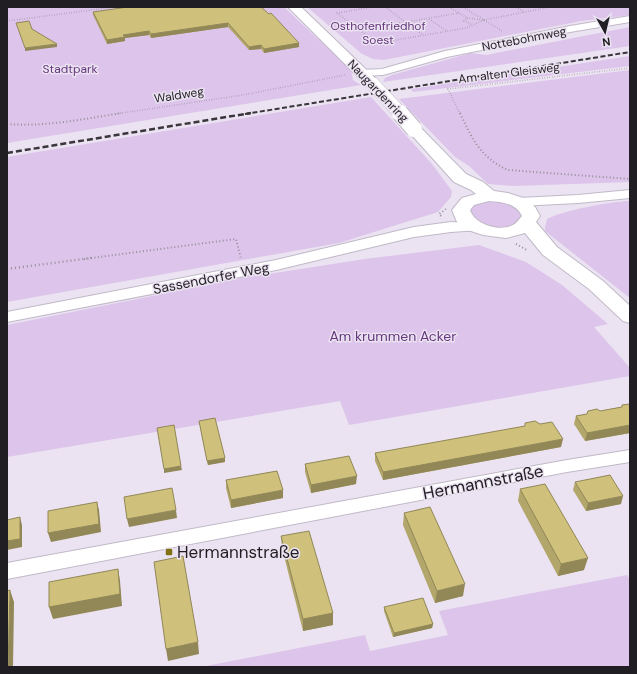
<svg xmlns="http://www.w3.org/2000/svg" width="637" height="674" font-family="'DM Sans',sans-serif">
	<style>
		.green { fill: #dcc4eb }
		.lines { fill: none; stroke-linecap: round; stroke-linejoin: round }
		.minor-casing { stroke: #c1b9c7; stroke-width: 2 }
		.tertiary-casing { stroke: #c1b9c7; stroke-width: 2 }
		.secondary-casing { stroke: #c1b9c7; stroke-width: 2 }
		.path-far2 { stroke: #96909a; stroke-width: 1.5; stroke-dasharray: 0.5 2; stroke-linecap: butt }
		.path-far1 { stroke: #96909a; stroke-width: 2; stroke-dasharray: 1 2.5; stroke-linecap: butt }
		.path { stroke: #96909a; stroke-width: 2.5; stroke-dasharray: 1 3; stroke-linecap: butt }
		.minor { fill: #fff; fill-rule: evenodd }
		.tertiary { fill: #fff; fill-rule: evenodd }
		.secondary { fill: #fff; fill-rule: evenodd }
		.rail-far1 { stroke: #39363c; stroke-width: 2; stroke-dasharray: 5 2.5; stroke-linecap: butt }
		.rail { stroke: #39363c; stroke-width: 2.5; stroke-dasharray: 6 3; stroke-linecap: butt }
		.secondary-bridge-far1-casing { stroke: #c1b9c7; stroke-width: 14; stroke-linecap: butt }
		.secondary-bridge-casing { stroke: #c1b9c7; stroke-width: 18; stroke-linecap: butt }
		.secondary-bridge-far1 { stroke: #fff; stroke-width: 13 }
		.secondary-bridge { stroke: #fff; stroke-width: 16 }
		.wall { fill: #b2a66b }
		.shaded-wall { fill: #918757 }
		.building { fill: #cfc17c; stroke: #918757 }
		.poi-dot { fill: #827112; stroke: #ebe3f1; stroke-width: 1.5 }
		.labels { text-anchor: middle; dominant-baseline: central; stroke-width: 3; stroke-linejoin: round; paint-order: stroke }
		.far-park-label { font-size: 12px; fill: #64367c; stroke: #ebe3f1 }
		.far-street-label { font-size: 12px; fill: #211e23; stroke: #ebe3f1 }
		.street-label { font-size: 14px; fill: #211e23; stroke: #ebe3f1 }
		.park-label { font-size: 14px; fill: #64367c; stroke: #ebe3f1 }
		.near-street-label { font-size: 17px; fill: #211e23; stroke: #ebe3f1 }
		.near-poi-label { font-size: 17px; fill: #211e23; stroke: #ebe3f1; text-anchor: start }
	</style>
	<rect width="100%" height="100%" fill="#ebe3f1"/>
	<g class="green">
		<polygon points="7,7 284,7 351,70 353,80 361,85 7,143"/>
		<polygon points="307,7 630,7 630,15 581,21 384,60 373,59 362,54"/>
		<polygon points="630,27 630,46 383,82 385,78 392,75 471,53 486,55"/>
		<polygon points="630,56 630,66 413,92 411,89"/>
		<polygon points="630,70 630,182 514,186 488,184 469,166 455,157 399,99"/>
		<polygon points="371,97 432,164 452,191 451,197 438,212 339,243 7,302 7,157"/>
		<path d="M497 199 518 206 524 218C520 221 515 226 511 227 496 233 481 224 469 218L468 206Z"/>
		<path d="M630 201V298L545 231V227L547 219C561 211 613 201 630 201Z"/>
		<polygon points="479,245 526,262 562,285 608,324 594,327 630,368 630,376 349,425 340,401 7,457 7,325 242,278 365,259"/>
		<polygon points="627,575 630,580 630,667 201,667 365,635 370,651 448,635 439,611"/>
	</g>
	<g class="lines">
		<defs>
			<g id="minor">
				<polygon points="630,16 630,22 570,32 447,57 383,75 361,76 356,73 361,70 382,69 445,51 570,26"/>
				<polygon points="630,450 630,462 567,472 7,579 7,563 567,460"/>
			</g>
			<g id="tertiary">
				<polygon points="630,190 630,198 578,203 519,206 514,205 512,202 514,199 519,198 578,195"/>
				<polygon points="451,222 479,224 482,227 479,230 451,232 414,237 276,270 7,322 7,312 276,260 414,227"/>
			</g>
			<g id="secondary">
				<polygon points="288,7 301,7 378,81 380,84 378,87 373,88 368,87"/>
				<path d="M414 124 419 126 466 174 483 182 494 191 508 193 526 199 535 207 540 216 536 222 557 247 603 281 630 306V323L623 321 589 289 543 255 525 233 506 238 483 235 468 230 457 222 452 210 462 198 476 194 471 190 454 182 409 132 406 129 409 126ZM489 201C501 202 516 203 522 216 519 219 517 223 513 225 500 232 475 225 470 210L474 205Z"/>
			</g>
		</defs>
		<use href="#minor" class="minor-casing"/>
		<use href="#tertiary" class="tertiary-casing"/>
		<use href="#secondary" class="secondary-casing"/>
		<g class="path-far2">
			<polyline points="385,7 423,35"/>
			<polyline points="449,7 467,18 464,21 471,24"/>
			<polyline points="463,7 502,31"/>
			<polyline points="516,7 524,12"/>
			<polyline points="459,13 359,30 378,43 466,28 484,20 467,18"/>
			<polyline points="429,19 447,31"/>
			<polyline points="484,20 551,7"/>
			<polyline points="7,21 115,7"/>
			<polyline points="359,30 337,13 373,7"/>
			<polyline points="115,114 243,95 345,75"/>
			<polyline points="460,114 448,89 630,68"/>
		</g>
		<g class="path-far1">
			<path d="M460 113C472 139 481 158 508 170L630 179"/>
			<path d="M7 124C45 127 84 119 122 113"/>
			<polyline points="441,216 439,214 446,209"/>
			<polyline points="516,244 527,250"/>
			<polyline points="84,259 236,239 241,259"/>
		</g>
		<polyline class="path" points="7,269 91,258"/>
		<use href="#minor" class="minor"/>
		<use href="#tertiary" class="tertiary"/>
		<use href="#secondary" class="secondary"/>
		<polyline class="rail-far1" points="245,114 630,52"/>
		<polyline class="rail" points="7,153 251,113"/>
		<defs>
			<polyline id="secondary-bridge-far1" points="373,84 401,114"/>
			<polyline id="secondary-bridge" points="400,113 414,129"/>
		</defs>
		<use href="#secondary-bridge-far1" class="secondary-bridge-far1-casing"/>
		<use href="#secondary-bridge" class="secondary-bridge-casing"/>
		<use href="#secondary-bridge-far1" class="secondary-bridge-far1"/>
		<use href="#secondary-bridge" class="secondary-bridge"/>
	</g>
	<g class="wall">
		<polygon points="261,7 299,43 299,47 264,53 261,49 249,50 228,27 151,38 149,35 125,38 125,41 107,44 93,15 93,12"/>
		<polygon points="630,404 630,433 585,441 574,424 576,416 621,407"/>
		<polygon points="199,421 225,462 208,465"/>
		<polygon points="561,447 383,480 375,461 375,453"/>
		<polygon points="305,464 356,484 311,493 305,472"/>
		<polygon points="226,480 283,498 231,508 226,488"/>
		<polygon points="575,482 621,504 586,511 573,490"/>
		<polygon points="520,489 584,570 558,576 518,501"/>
		<polygon points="404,513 463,596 435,603 403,525"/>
		<polygon points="281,536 333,613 333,625 303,631 282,548"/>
		<polygon points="384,607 433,624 432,628 393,637 384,611"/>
	</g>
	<g class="shaded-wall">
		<polygon points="228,23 228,27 151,38 151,34"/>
		<polygon points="149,31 149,35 125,38 125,41 107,44 107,40 123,35"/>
		<polygon points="299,43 299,47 264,53 264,49"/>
		<polygon points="57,44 57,47 25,51 25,48"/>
		<polygon points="261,45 261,49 249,50 249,47"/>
		<polygon points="630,425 630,433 585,441 587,433"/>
		<polygon points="563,439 561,447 383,480 383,472"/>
		<polygon points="225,458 225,462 208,465 207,461"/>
		<polygon points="181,466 182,470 164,473 164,469"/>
		<polygon points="357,476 356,484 311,493 311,485"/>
		<polygon points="283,490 283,498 231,508 231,500"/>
		<polygon points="623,496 621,504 586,511 588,503"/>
		<polygon points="97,502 99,510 101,532 51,542 48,533"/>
		<polygon points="176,510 177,518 129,527 127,519"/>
		<polygon points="20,517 22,525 22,547 7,550 7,541"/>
		<polygon points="588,558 584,570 558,576 561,564"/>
		<polygon points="118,569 120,581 122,606 53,619 49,607"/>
		<polygon points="465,584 463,596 435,603 437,591"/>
		<polygon points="10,590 14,602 13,667 8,667"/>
		<polygon points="333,613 333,625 303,631 303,619"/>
		<polygon points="433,624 432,628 393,637 394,633"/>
		<polygon points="198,642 199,654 168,661 166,649"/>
	</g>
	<g class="building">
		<polygon points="128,7 261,7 269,14 271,13 299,43 264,49 261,45 249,47 228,23 151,34 149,31 123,35 125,37 107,40 93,12"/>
		<polygon points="29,21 32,29 57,44 25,48 16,23"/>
		<polygon points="630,404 630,425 587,433 576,416 587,414 588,411 597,409 600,411 622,407 622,405"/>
		<polygon points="215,418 225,458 207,461 199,421"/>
		<polygon points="535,421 540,424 552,422 563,439 383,472 375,453 525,426 525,423"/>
		<polygon points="174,425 181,466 164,469 157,428"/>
		<polygon points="349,456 357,476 311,485 305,464"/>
		<polygon points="277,471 283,490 231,500 226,480"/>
		<polygon points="610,475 623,496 588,503 575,482"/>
		<polygon points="545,484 588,558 561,564 520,489"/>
		<polygon points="172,488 176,510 127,519 124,497"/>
		<polygon points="97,502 99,524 48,533 48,511"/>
		<polygon points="430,507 465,584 437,591 404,513"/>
		<polygon points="20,517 20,539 7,541 7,520"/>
		<polygon points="309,531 333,613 303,619 281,536"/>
		<polygon points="183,556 198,642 166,649 154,562"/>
		<polygon points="118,569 120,594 49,607 49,582"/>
		<polygon points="10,590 8,667 7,667 7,591"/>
		<polygon points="423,598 433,624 394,633 384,607"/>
	</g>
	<rect class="poi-dot" x="165" y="548" width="8" height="8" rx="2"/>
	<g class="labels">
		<g class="far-park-label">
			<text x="378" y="26">Osthofenfriedhof<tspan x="378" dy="14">Soest</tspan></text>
			<text x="70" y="69">Stadtpark</text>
		</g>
		<g class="far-street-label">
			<text transform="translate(524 39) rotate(-11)">Nottebohmweg</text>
			<text transform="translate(509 73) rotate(-7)">Am alten Gleisweg</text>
			<text transform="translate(378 91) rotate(46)">Naugardenring</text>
			<text transform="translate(179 95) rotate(-9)">Waldweg</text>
		</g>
		<g class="street-label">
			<text transform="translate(211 278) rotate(-11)">Sassendorfer Weg</text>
		</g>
		<g class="park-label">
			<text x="393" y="336">Am krummen Acker</text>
		</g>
		<g class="near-street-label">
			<text transform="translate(483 482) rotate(-11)">Hermannstraße</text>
		</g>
		<g class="near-poi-label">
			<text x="177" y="552">Hermannstraße</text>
		</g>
	</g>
	<rect width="637" height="674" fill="none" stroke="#211e23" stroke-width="16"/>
	<g transform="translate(605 32) rotate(172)" stroke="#ebe3f1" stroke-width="3" paint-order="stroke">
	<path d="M0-3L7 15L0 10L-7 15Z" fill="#211e23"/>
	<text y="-6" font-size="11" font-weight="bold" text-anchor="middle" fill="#211e23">N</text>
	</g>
</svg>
